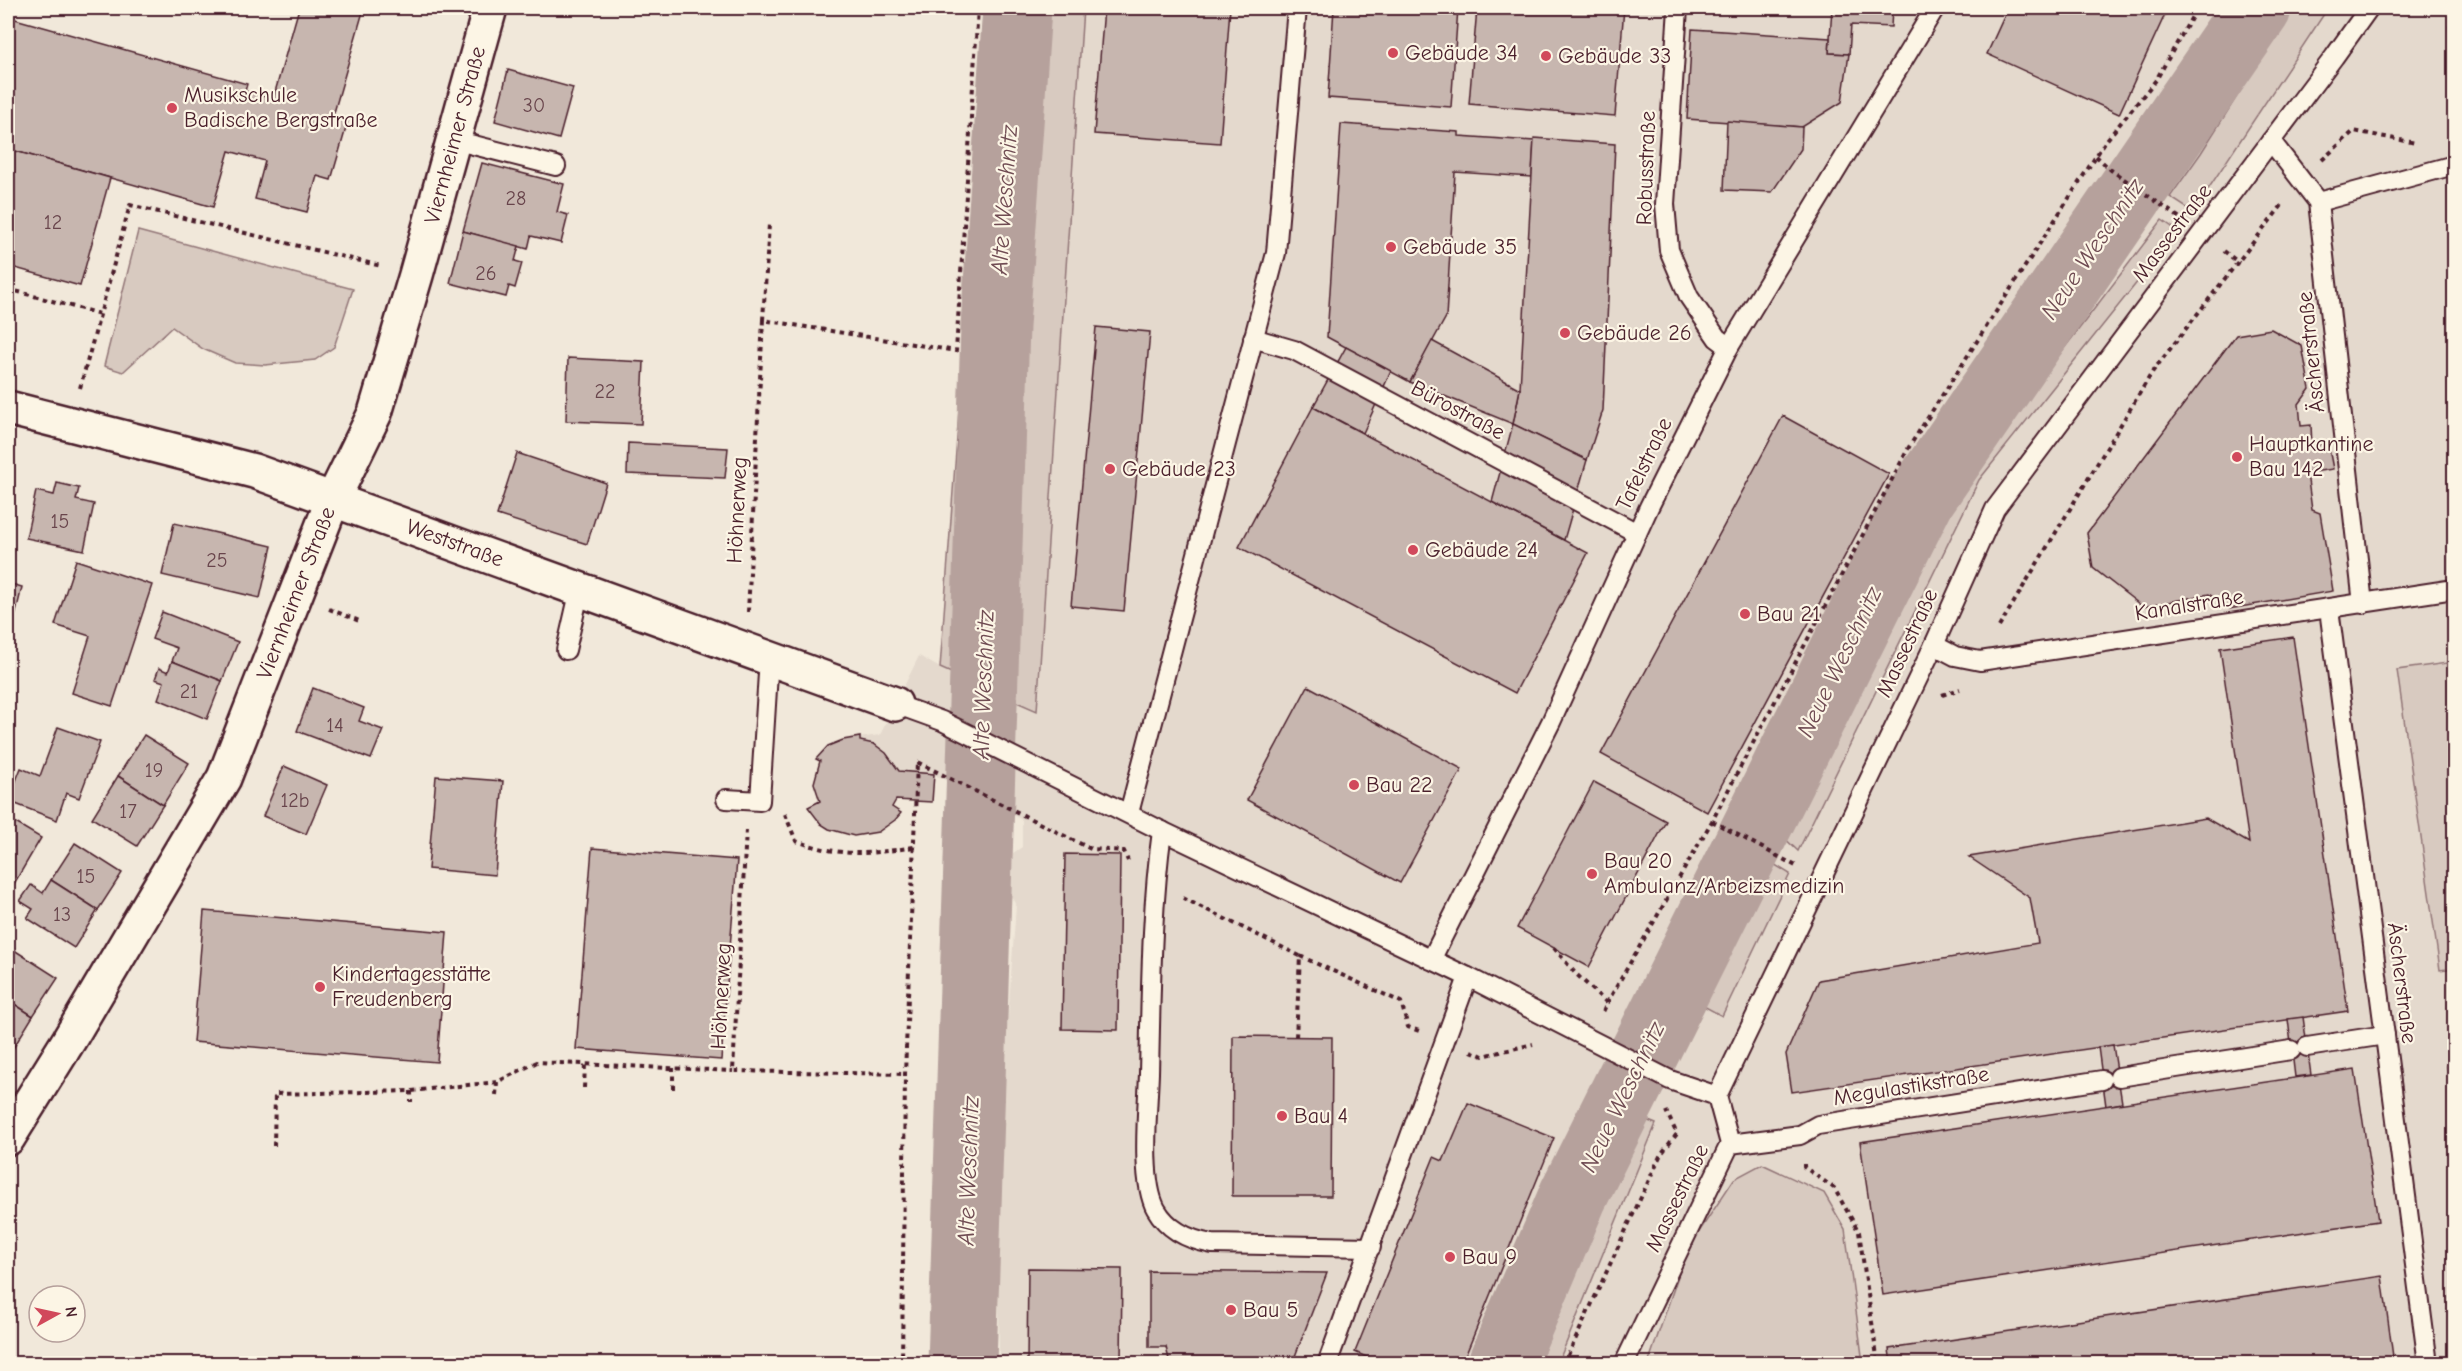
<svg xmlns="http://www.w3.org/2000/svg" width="2462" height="1371" font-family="'Comic Neue',sans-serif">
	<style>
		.built { fill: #e4d9cd }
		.green { fill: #d8cac0; stroke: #917476; stroke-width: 1.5 }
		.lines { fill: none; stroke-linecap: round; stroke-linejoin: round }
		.river { stroke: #b6a19c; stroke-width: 69 }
		.building { fill: #c7b6af; stroke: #4a1f2b; stroke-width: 1.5 }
		.lane-casing { stroke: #4a1f2b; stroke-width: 22 }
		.street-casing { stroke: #4a1f2b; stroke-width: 38 }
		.path { stroke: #4a1f2b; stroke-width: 4; stroke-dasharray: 4.5 4.5; stroke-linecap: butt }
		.lane { stroke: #fcf5e5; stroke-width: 18 }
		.street { stroke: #fcf5e5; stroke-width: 33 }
		.poi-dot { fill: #d1495b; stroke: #fcf5e5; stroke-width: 2 }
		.labels { text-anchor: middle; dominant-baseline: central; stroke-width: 4.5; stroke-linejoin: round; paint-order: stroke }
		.number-label { font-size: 20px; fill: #69454c }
		.poi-label { font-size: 22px; fill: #4a1f2b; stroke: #fcf5e5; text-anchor: start }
		.street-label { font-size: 22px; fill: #4a1f2b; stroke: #fcf5e5 }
		.water-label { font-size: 24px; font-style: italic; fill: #704c53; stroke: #fcf5e5 }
	</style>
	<rect width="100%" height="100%" fill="#f1e8da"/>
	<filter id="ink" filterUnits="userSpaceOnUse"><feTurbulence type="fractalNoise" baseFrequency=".0167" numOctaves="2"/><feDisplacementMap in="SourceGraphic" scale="12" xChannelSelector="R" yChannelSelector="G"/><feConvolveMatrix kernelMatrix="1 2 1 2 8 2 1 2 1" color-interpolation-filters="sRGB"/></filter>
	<g filter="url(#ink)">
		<polygon class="built" points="1083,8 2454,8 2454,1363 999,1363 999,1145 1016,905 1010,895 1013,853 1022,847 1022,820 935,775 932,802 896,800 892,807 901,813 887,826 869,835 854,836 838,833 821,824 808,807 820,801 814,783 820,761 816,759 828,746 843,740 880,735 919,656 940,668 1037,711"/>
		<g class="green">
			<polygon points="995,8 1083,8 1037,711 940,668 963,356"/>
			<polygon points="2293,8 2328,8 2193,212 2170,197 2201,153"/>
			<polygon points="2162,220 2178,231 1979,480 1798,851 1778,832 1967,476"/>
			<polygon points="138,231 353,289 334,347 315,360 265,365 235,363 203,349 172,327 123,372 104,366"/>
			<polygon points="2454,662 2454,968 2440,970 2397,670"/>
			<polygon points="1757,854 1790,874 1722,1016 1685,996"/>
			<polygon points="1626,1112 1656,1124 1558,1363 1515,1363"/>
			<polygon points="1762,1164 1824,1193 1845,1229 1863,1363 1648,1364 1687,1250 1734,1179"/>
		</g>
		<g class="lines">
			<g class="river">
				<polyline points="962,1364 995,326 1017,8"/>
				<polyline points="1502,1364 1573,1196 1920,499 2257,8"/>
			</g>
		</g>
		<g class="building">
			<polygon points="299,8 364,8 333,116 348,121 331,180 317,176 307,212 255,199 265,161 229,151 213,207 8,149 8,17 247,84 245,91 273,99"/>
			<polygon points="1104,8 1230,8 1220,143 1094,134"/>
			<polygon points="1334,8 1458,8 1451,107 1328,98"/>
			<polygon points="1477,8 1624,8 1615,116 1469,104"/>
			<polygon points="1832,8 1892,8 1891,27 1851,25 1849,54 1829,53"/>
			<polygon points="2008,8 2168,8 2119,114 1987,54"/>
			<polygon points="2454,24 2454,65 2449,25"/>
			<polygon points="1692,29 1830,38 1829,53 1849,54 1842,102 1802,127 1687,119"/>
			<polygon points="508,70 573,88 559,139 495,121"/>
			<polygon points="1727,121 1802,127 1801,149 1772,192 1724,190"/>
			<polygon points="1341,124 1459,132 1459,136 1534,141 1532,177 1455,172 1446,317 1410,382 1327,337"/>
			<polygon points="1534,138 1615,144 1603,410 1587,460 1513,424 1520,389"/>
			<polygon points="8,149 110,178 80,286 8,266"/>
			<polygon points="482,163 564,184 557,212 568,215 561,243 531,236 528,249 463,231"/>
			<polygon points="463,231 519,246 515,261 522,263 515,288 509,286 506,297 450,283"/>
			<polygon points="1096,327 1150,332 1124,611 1071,606"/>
			<polygon points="2271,329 2302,346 2310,389 2299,404 2301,426 2311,425 2312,446 2328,443 2333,469 2307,473 2312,510 2320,513 2333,591 2229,609 2209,594 2143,607 2093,568 2087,533 2236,335"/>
			<polygon points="1432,341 1520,389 1513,424 1410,382"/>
			<polygon points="1346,347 1391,371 1363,433 1313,407"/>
			<polygon points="568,358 644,362 641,424 566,421"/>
			<polygon points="1313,407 1588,553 1515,693 1239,547"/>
			<polygon points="1783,416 1889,474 1707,812 1601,754"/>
			<polygon points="1513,424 1587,460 1564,540 1492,502"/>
			<polygon points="628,443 728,448 725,478 627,474"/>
			<polygon points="517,453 606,483 587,544 497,515"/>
			<polygon points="57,483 79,488 76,500 94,504 84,550 26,538 36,491 54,495"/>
			<polygon points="174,523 272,546 260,598 162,575"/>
			<polygon points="76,560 152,585 112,706 72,693 90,636 55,625"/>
			<polygon points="8,583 22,587 13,625 8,623"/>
			<polygon points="162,612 238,642 222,681 172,661 177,648 152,639"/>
			<polygon points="2293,637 2348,1011 1792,1092 1786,1054 1819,980 2038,943 2030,898 1969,857 2206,818 2249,843 2220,648"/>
			<polygon points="172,661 222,681 207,719 158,699 164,682 155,679 159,668 168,672"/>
			<polygon points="1308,686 1462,769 1400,883 1247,800"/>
			<polygon points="313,688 364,708 359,721 383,730 371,759 297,731"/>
			<polygon points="58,727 100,742 79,798 66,793 57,820 8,801 21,768 40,776"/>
			<polygon points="144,735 189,763 163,805 118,776"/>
			<polygon points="860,737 860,741 874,744 886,753 899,771 934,774 932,802 896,800 892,807 901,813 895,820 878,832 854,836 829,829 821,824 808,807 820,801 814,783 820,761 816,759 828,746 843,740"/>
			<polygon points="284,766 327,785 306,834 263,816"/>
			<polygon points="118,776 163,805 137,846 92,818"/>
			<polygon points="436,776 503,781 495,875 428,869"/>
			<polygon points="1594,782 1666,821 1589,967 1517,928"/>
			<polygon points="14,822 41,838 8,894 8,833"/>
			<polygon points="75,843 122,873 98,910 51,880"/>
			<polygon points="592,848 737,860 721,1060 576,1049"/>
			<polygon points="1065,854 1120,855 1118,1030 1062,1029"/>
			<polygon points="51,880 98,910 74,948 27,918 33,909 20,901 31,885 43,893"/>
			<polygon points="204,911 447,932 437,1062 193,1042"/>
			<polygon points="11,948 58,978 33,1016 8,1000 8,953"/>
			<polygon points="8,1000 33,1016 9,1055 8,1054"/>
			<polygon points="2303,1017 2311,1075 2295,1077 2288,1019"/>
			<polygon points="1233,1036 1332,1037 1331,1196 1232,1196"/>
			<polygon points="2113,1045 2122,1103 2106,1106 2098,1047"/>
			<polygon points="2454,1065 2454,1116 2447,1066"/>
			<polygon points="2355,1069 2378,1221 1883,1295 1860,1142"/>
			<polygon points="1468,1103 1554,1138 1462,1364 1382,1364 1355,1352 1434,1157 1443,1161"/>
			<polygon points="1028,1268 1122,1269 1121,1364 1027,1364"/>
			<polygon points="1149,1271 1327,1273 1292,1364 1170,1364 1166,1347 1149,1347"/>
			<polygon points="2382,1276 2394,1364 1891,1364 1889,1349"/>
		</g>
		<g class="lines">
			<defs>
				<g id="lane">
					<polyline points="1678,8 1665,204 1669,250 1689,297 1717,338 1729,347"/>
					<polyline points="454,140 556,166"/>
					<polyline points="2271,141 2318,202 2363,604"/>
					<polyline points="2318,202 2454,165"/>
					<polyline points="1253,338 1294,350 1637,533"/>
					<polyline points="2329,609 2428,1364"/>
					<polyline points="1934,645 1955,656 1980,661 2454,589"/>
					<polyline points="566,650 580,589"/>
					<polyline points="895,704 942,721 1162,831 1468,977 1670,1080 1717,1096"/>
					<polyline points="726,799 760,801 769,657"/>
					<polyline points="1129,813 1276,253 1297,8"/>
					<path d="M1162 831C1151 911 1151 992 1149 1073 1148 1107 1140 1180 1156 1209 1168 1230 1189 1240 1212 1244L1371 1247"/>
					<polyline points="1431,960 1551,722 1649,507 1729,347 1935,8"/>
					<polyline points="2307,1047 2385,1035"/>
					<polyline points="2119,1077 2291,1050"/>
					<polyline points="1730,1144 1800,1135 1818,1125 2102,1080"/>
					<polyline points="1327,1364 1468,977"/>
					<polyline points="1624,1364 1730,1144 1717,1096 1934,645 1995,509 2334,57 2369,8"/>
				</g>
				<g id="street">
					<polyline points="8,408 254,471 895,704"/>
					<polyline points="8,1138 69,1040 224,778 333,499 375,413 416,275 490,8"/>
				</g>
			</defs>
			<use href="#lane" class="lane-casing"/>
			<use href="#street" class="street-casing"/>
			<g class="path">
				<polyline points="2096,156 2111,170 2180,218"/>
				<polyline points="2322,160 2354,131 2416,143"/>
				<polyline points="2224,251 2239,263"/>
				<polyline points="8,289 100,314"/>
				<polyline points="763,320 769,224"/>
				<polyline points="80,388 130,205 381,266"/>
				<polyline points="329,609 362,622"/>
				<polyline points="748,612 763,320 956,351 978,8"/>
				<polyline points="1999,627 2153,371 2283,204"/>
				<polyline points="1942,695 1960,689"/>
				<path d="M785 814 796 841C844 857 865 855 914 847"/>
				<polyline points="1712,821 1796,866"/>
				<polyline points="746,830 733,1071 905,1074"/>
				<polyline points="1183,898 1300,956 1296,1037"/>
				<polyline points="1554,948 1575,973 1607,1003 1603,1012"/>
				<polyline points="1300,956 1401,1002 1408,1027 1419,1031"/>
				<polyline points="1607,1003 1712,821 1909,447 2105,142 2156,80 2197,8"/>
				<polyline points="1471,1051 1483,1056 1533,1044"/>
				<polyline points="584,1088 585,1064"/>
				<polyline points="673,1089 673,1068"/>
				<polyline points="411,1091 411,1102"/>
				<polyline points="496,1095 497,1082"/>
				<polyline points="274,1146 275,1094 411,1091 497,1082 537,1062 733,1071"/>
				<polyline points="1804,1164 1804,1167 1834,1188 1859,1232 1878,1364"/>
				<polyline points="902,1364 905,1074 917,762 1091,849 1124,851 1128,861"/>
				<polyline points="1564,1364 1661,1154 1677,1134 1666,1111"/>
			</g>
			<use href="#lane" class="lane"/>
			<use href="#street" class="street"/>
		</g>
	</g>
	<g class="poi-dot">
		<circle cx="1393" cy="53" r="6"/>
		<circle cx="1546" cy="56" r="6"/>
		<circle cx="172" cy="108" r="6"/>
		<circle cx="1391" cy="247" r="6"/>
		<circle cx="1565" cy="333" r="6"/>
		<circle cx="2237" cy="457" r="6"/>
		<circle cx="1110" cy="469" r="6"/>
		<circle cx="1413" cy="550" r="6"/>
		<circle cx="1745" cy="614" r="6"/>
		<circle cx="1354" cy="785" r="6"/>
		<circle cx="1592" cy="874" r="6"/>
		<circle cx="320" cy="987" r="6"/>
		<circle cx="1282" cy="1116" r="6"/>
		<circle cx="1450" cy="1257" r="6"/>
		<circle cx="1231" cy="1310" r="6"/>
	</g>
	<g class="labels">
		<g class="number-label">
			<text x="534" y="105">30</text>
			<text x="516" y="198">28</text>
			<text x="53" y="222">12</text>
			<text x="486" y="273">26</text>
			<text x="605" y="391">22</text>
			<text x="60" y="521">15</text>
			<text x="217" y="560">25</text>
			<text x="189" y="691">21</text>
			<text x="335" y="725">14</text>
			<text x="154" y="770">19</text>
			<text x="295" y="800">12b</text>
			<text x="128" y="811">17</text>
			<text x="86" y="876">15</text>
			<text x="62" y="914">13</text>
		</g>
		<g class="poi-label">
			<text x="1405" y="53">Gebäude 34</text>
			<text x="1558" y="56">Gebäude 33</text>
			<text x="184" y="95">Musikschule<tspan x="184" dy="25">Badische Bergstraße</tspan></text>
			<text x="1403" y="247">Gebäude 35</text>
			<text x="1577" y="333">Gebäude 26</text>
			<text x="2249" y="444">Hauptkantine<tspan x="2249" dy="25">Bau 142</tspan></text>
			<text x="1122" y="469">Gebäude 23</text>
			<text x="1425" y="550">Gebäude 24</text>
			<text x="1757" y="614">Bau 21</text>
			<text x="1366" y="785">Bau 22</text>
			<text x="1604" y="861">Bau 20<tspan x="1604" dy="25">Ambulanz/Arbeizsmedizin</tspan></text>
			<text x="332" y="974">Kindertagesstätte<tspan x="332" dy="25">Freudenberg</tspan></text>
			<text x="1294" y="1116">Bau 4</text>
			<text x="1462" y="1257">Bau 9</text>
			<text x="1243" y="1310">Bau 5</text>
		</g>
		<g class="street-label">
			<text transform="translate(455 135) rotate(-75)">Viernheimer Straße</text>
			<text transform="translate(1646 168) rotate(-88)">Robusstraße</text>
			<text transform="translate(2172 233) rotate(-53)">Massestraße</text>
			<text transform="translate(2311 352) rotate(-96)">Äscherstraße</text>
			<text transform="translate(1458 410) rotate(28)">Bürostraße</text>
			<text transform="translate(1644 464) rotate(-64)">Tafelstraße</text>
			<text transform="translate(737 510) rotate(-87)">Höhnerweg</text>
			<text transform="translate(455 543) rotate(20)">Weststraße</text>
			<text transform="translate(296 593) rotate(-69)">Viernheimer Straße</text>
			<text transform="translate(2189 605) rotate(-9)">Kanalstraße</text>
			<text transform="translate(1907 643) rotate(-65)">Massestraße</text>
			<text transform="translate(2402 983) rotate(83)">Äscherstraße</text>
			<text transform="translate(721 996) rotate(-87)">Höhnerweg</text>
			<text transform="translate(1911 1086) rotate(-9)">Megulastikstraße</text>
			<text transform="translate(1677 1198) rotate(-64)">Massestraße</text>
		</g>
		<g class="water-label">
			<text transform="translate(1004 200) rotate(-86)">Alte Weschnitz</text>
			<text transform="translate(2092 249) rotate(-56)">Neue Weschnitz</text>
			<text transform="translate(1839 662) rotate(-64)">Neue Weschnitz</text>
			<text transform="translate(983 685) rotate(-88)">Alte Weschnitz</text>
			<text transform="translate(1622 1097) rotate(-64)">Neue Weschnitz</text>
			<text transform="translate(968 1171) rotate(-88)">Alte Weschnitz</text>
		</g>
	</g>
	<rect width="2462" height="1371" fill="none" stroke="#fcf5e5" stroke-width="30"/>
	<rect x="15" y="15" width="2432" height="1341" fill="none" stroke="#4a1f2b" stroke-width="2" filter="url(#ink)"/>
	<g transform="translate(57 1314) rotate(82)"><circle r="28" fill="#fcf5e5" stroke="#b59f9b" stroke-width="1.5"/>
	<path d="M0-4.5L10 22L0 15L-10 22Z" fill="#d1495b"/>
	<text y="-9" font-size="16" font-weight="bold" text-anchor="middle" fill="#4a1f2b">N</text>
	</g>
</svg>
